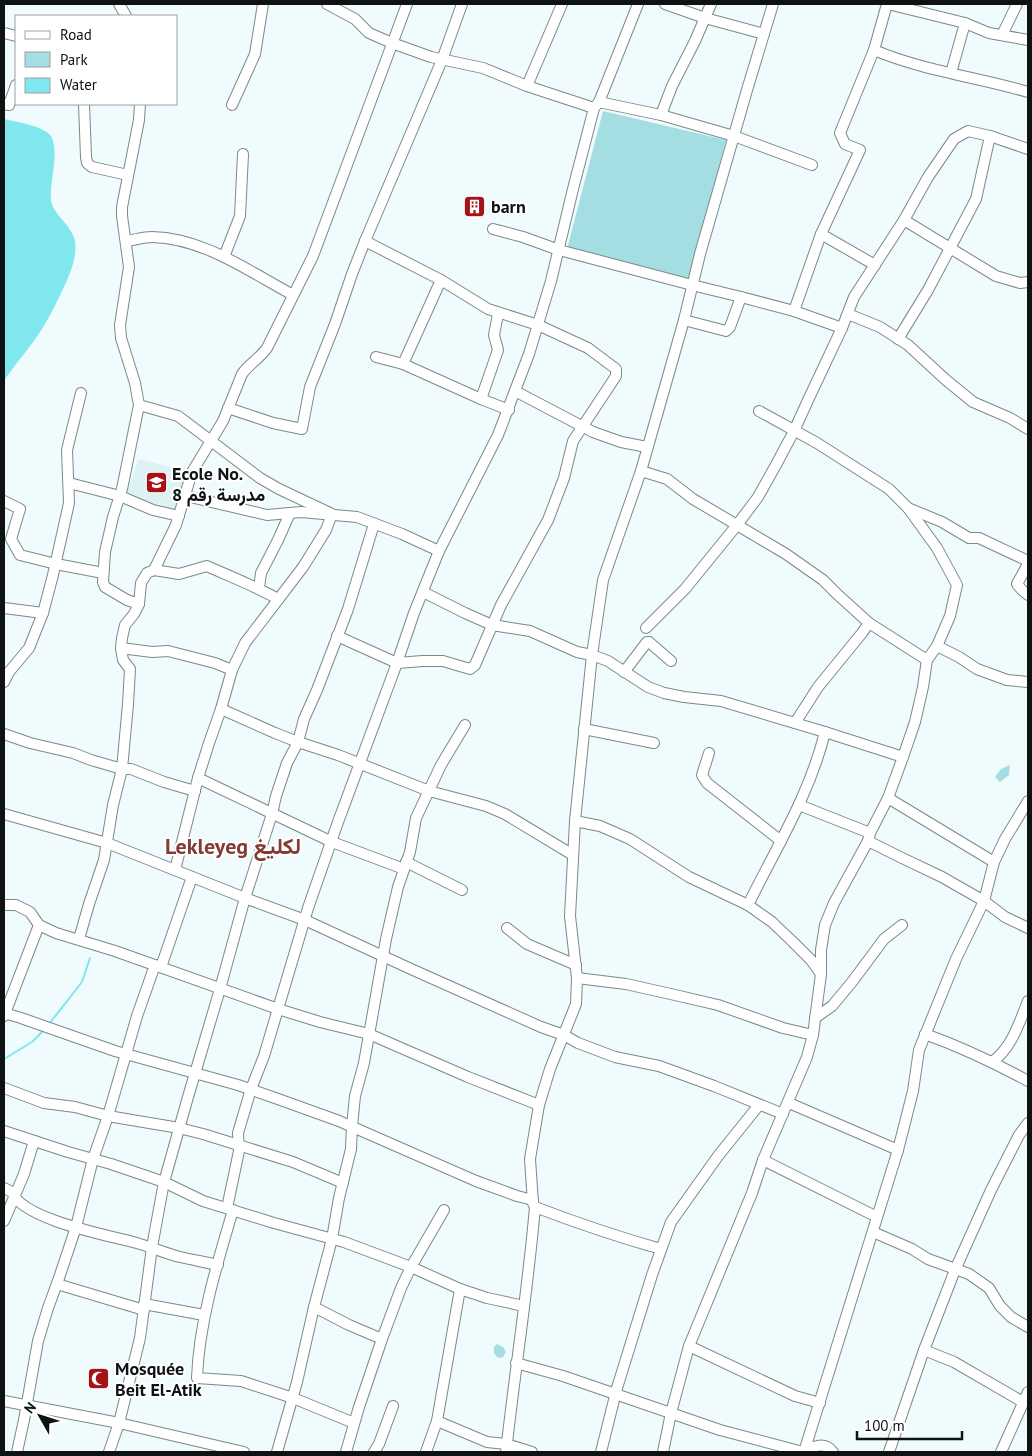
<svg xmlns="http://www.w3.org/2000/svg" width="1032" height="1456" font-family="'PT Sans',Vazirmatn,sans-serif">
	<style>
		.built { fill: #dcf2f4 }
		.green { fill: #a4dee2 }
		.water { fill: #81e7ee }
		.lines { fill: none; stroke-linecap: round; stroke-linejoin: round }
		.stream { stroke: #81e7ee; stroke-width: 2 }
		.minor-casing { stroke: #7d8888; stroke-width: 12 }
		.minor { stroke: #fff; stroke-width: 10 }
		.labels { text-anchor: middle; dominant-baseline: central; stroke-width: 4; stroke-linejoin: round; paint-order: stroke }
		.poi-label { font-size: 18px; font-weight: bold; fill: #0e1213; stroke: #fff; text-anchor: start }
		.district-label { font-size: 22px; font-weight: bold; fill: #833b35; stroke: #fff }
	</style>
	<rect width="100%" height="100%" fill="#effbfc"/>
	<polygon class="built" points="139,459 185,471 175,512 126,495"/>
	<g class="green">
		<polygon points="603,111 726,140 690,279 567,249"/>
		<polygon points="1010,765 1009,775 1000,782 995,777 1001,769"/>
		<polygon points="497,1344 503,1347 506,1352 503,1357 498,1358 494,1353 494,1347"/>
	</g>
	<path class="water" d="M4 119C16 122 47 126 52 138 55 146 55 156 54 165 53 176 50 187 51 199 51 213 72 225 75 241 77 257 71 271 65 285 57 301 50 317 40 332 29 349 15 364 4 381Z"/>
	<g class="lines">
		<g class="stream">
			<polyline points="49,1024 82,982 90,958"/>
			<polyline points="4,1059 32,1042 45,1029"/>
		</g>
		<defs>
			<g id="minor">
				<polyline points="119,4 126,16"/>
				<polyline points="327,4 355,19 369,33 392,43 431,57 483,68 527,86 594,108"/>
				<polyline points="665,4 705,18 764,34"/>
				<polyline points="888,4 965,23 989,33 1028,40"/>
				<polyline points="4,33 16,36"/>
				<polyline points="1002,35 1017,4"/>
				<path d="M874 50C924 71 977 77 1028 92"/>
				<polyline points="951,73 965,23"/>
				<polyline points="527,86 562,4"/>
				<polyline points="599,102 661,115 734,136 812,165"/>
				<polyline points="4,104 9,105 16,85"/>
				<polyline points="84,104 86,157 87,163 92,167 128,175"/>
				<polyline points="232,105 255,54 263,4"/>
				<polyline points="661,115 672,86 695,41 711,4"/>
				<polyline points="904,220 996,276 1020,283 1028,282"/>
				<polyline points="493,229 523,237 559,250 692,285 741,297 794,311 842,328"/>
				<polyline points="821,234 875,265"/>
				<path d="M126 241C134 240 144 237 152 237 204 238 250 272 293 295"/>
				<polyline points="224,257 240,216 243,154"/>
				<polyline points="794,311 821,234 860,150 845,144 840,133 874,50 887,4"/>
				<polyline points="848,314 880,327 908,345 946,380 973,402 1010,418 1028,429"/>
				<polyline points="684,320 726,331 730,327 741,297"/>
				<polyline points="898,339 928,290 976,199 990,136"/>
				<polyline points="376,357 403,364 481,399 509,410"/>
				<polyline points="403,364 441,280"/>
				<polyline points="515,391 593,432 621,442 647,447"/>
				<polyline points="481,399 498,350 494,335 498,314"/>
				<polyline points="139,405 178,416 260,478 279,489 332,514 326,530 303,567 245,643 232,670 221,709 209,743 198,778 175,870"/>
				<polyline points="228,408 273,423 302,429 310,387 335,324 352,274 365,241 442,60 462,4"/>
				<polyline points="641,471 667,479 693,499 786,554 823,580 837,594 869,623 927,660"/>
				<polyline points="69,483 120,496 153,510 179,516"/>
				<polyline points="186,496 267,515 301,512 357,517 402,534 439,551"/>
				<polyline points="4,501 20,509 11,539 20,555 56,564 103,573"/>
				<polyline points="908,508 942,522 969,538 979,538 1028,561"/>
				<polyline points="1028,564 1017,584 1022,590 1028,595"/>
				<path d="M154 570 176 525 192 472 223 421 242 374C249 364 260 358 267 348L313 256 407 4"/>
				<polyline points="259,588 261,573 278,540 290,513"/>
				<polyline points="423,592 465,613 492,625 530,631 577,652 592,655 608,661 648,687 664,693 684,697 721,701 825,732 903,757"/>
				<polyline points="139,604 127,600 105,587 103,582 105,552 113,517 122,489 139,405 135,383 121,338 120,325 129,267 122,216 122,207 139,120 140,104"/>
				<polyline points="4,608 43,613"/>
				<polyline points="646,628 685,589 737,525 758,497 777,463 794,431 809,398 842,328 854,297 904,220 928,177 954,139 968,131 990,136 1028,149"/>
				<polyline points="337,636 397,663 423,661 443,661 470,669 475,665 501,605 548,520 564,478 573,441 616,376 616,369 588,348 538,325 488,309 441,280 365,241"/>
				<polyline points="937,646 959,657 977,669 1007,680 1028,682"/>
				<polyline points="121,648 152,652 168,651 215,663 232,670"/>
				<polyline points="624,672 647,642 649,642 671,661"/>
				<polyline points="4,682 9,672 29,648 43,613 53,575 69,503 67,450 81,393"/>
				<polyline points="221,709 275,733 298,742 338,755 429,791 486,806 505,814 573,855"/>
				<polyline points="795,723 818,687 862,633 869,623"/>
				<polyline points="584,729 654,743"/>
				<polyline points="4,734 30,743 73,753 91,760 122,769 131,769 164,782 195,791"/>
				<polyline points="709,753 702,775 707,783 781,841"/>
				<polyline points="198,778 332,842 404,869"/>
				<polyline points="888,798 994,862"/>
				<polyline points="799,805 870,833"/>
				<polyline points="4,814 107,843 245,898 305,920 411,969 541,1027 564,1035 578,1043 615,1057 659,1066 714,1086 783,1114"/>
				<polyline points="575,821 600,826 630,839 689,877 748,905 772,922 794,943 811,960 821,974"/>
				<polyline points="868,841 900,857 942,877 984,901 1005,917 1028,928"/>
				<polyline points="406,862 462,890"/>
				<polyline points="4,905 16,905 30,912 39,925 56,933 115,951 278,1009 320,1022 369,1034 468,1077 539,1105"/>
				<path d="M748 905C776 848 810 794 825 732"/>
				<polyline points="507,928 527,944 576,965"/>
				<path d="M79 939 89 904 104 860 113 805 122 769 128 704 130 669 123 660 121 648 122 638 125 625 134 614 139 604 141 583 147 573 154 570 179 574 207 566C231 577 255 586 278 599"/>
				<polyline points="161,967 192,877"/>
				<polyline points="577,978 626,984 675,995 718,1005 783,1028 813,1035"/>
				<polyline points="4,1013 21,1018 115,1051 238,1085 278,1099 339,1121 476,1181 517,1196 533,1200"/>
				<polyline points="4,1016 39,925"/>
				<polyline points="815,1018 832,1006 852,982 884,939 902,925"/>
				<path d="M925 1034C961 1047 995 1063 1028 1081"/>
				<path d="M992 1062C1012 1048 1019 1023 1028 1001"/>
				<polyline points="4,1088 44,1103 75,1107 108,1116 179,1128 203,1134 293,1162 343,1183"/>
				<polyline points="789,1103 898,1150"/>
				<polyline points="4,1131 68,1152 111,1164 164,1182 203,1201 274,1223 344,1242 411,1267 460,1289 487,1298 524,1306"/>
				<polyline points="763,1160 877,1217"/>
				<path d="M4 1188 12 1192C22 1219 106 1235 133 1242 149 1246 164 1253 180 1257 193 1260 205 1262 218 1265"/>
				<path d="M535 1207C577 1223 618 1237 661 1249"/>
				<polyline points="227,1208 239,1151 238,1133 251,1089 264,1056 308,908 338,822 397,663 414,613 439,551 498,435 529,354 551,281 573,189 594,108 599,102 638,4"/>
				<path d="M233 1210C217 1264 199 1322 197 1378L241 1381 293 1398 354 1423"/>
				<polyline points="4,1221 24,1174 34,1141"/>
				<polyline points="873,1232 912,1249 928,1259 969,1274 989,1288 1000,1306 1011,1317 1028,1327"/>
				<polyline points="57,1284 144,1310"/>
				<polyline points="144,1304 204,1315"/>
				<polyline points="314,1307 349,1325 382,1339"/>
				<polyline points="689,1346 795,1396 820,1403"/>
				<polyline points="924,1350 954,1362 1023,1402"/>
				<polyline points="516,1363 563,1376 720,1430 803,1452"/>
				<polyline points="4,1401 119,1423 244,1452"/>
				<polyline points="437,1421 487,1442 506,1444 532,1452"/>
				<polyline points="17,1452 24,1420 38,1341 48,1308 59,1278 76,1227 93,1159 108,1116 137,1016 155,965"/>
				<polyline points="109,1452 119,1423 140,1338 152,1247 164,1182 188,1097 220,989 245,898 272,814 276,796 287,763 298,742 304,719 317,690 348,609 374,524"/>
				<polyline points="277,1452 297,1382 314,1307 332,1239 339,1198 351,1149 352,1126 355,1096 364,1063 386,939 398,887 410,852 416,818 441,765 465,725"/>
				<polyline points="346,1452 359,1407 382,1339 401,1288 411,1267 444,1210"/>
				<polyline points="374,1452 379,1444 393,1406"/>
				<polyline points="426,1452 437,1421 460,1289"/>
				<path d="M506 1452C515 1370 528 1289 535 1207L533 1203 530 1159 539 1105 550 1069 576 1004 577 978 570 916 575 821 592 655 603 580 641 471 684 320 700 254 747 90 773 4"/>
				<polyline points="601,1452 617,1388 652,1275 671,1222 718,1156 759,1105"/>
				<polyline points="663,1452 671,1413 689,1346 752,1193 763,1160 807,1057 813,1035 821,974 821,950 825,925 834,903 868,841 870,833 888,798 903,757 915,722 923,687 927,660 937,646 950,616 957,585 937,548 908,508 889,489 817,443 759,411"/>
				<polyline points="804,1452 898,1150 913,1091 919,1050 956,959 984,901 994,862 1005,839 1028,801"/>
				<path d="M805 1452C815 1445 825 1442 833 1452"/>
				<polyline points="889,1452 924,1350 955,1270 991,1190 1019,1135 1028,1123"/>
				<polyline points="1001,1452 1028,1392"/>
			</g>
		</defs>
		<use href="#minor" class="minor-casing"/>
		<use href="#minor" class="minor"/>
	</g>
	<defs>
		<symbol id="building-square" viewBox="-11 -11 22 22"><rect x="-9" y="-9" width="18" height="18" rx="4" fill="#a71217" stroke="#fff"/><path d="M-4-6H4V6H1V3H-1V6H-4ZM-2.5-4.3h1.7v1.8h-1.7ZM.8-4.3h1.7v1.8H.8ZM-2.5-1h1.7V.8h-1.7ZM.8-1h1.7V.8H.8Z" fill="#fff"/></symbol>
		<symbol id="school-square" viewBox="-11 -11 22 22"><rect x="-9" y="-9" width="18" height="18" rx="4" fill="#a71217" stroke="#fff"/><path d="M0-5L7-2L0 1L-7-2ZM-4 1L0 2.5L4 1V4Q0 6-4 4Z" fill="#fff"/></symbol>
		<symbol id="mosque-square" viewBox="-11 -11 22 22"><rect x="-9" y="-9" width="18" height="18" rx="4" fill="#a71217" stroke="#fff"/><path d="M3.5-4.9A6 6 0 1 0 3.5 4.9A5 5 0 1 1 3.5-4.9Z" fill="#fff"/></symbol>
	</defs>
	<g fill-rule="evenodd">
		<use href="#building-square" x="462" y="194" width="25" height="25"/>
		<use href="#school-square" x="144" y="470" width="25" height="25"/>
		<use href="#mosque-square" x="86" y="1366" width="25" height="25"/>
	</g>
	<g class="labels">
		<g class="poi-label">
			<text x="491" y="206">barn</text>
			<text x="172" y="473">Ecole No.<tspan x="172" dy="21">8 مدرسة رقم</tspan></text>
			<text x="115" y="1368">Mosquée<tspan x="115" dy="21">Beit El-Atik</tspan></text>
		</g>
		<g class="district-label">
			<text x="233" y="846">Lekleyeg لكليغ</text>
		</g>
	</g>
	<rect width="1032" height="1456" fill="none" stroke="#0e1213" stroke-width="10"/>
	<rect x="15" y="15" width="162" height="90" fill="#ffffff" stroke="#9fa0a1"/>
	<rect x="25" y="31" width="25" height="8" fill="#ffffff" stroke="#9fa0a1"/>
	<text x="60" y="40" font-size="15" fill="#0e1213">Road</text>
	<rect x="25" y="52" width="25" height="15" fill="#a4dee2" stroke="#9fa0a1"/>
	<text x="60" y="65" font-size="15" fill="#0e1213">Park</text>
	<rect x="25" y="78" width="25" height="15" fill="#81e7ee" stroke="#9fa0a1"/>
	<text x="60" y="90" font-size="15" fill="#0e1213">Water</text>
	<g transform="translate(40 1416) rotate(309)" stroke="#ffffff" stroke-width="4" paint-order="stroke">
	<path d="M0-4L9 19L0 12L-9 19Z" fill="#0e1213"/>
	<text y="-8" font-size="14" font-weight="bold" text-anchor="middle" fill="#0e1213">N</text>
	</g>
	<path d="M857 1431v8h105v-8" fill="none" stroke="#0e1213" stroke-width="2.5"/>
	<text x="864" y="1431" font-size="15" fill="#0e1213" stroke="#ffffff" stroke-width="4" paint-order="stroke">100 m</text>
</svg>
